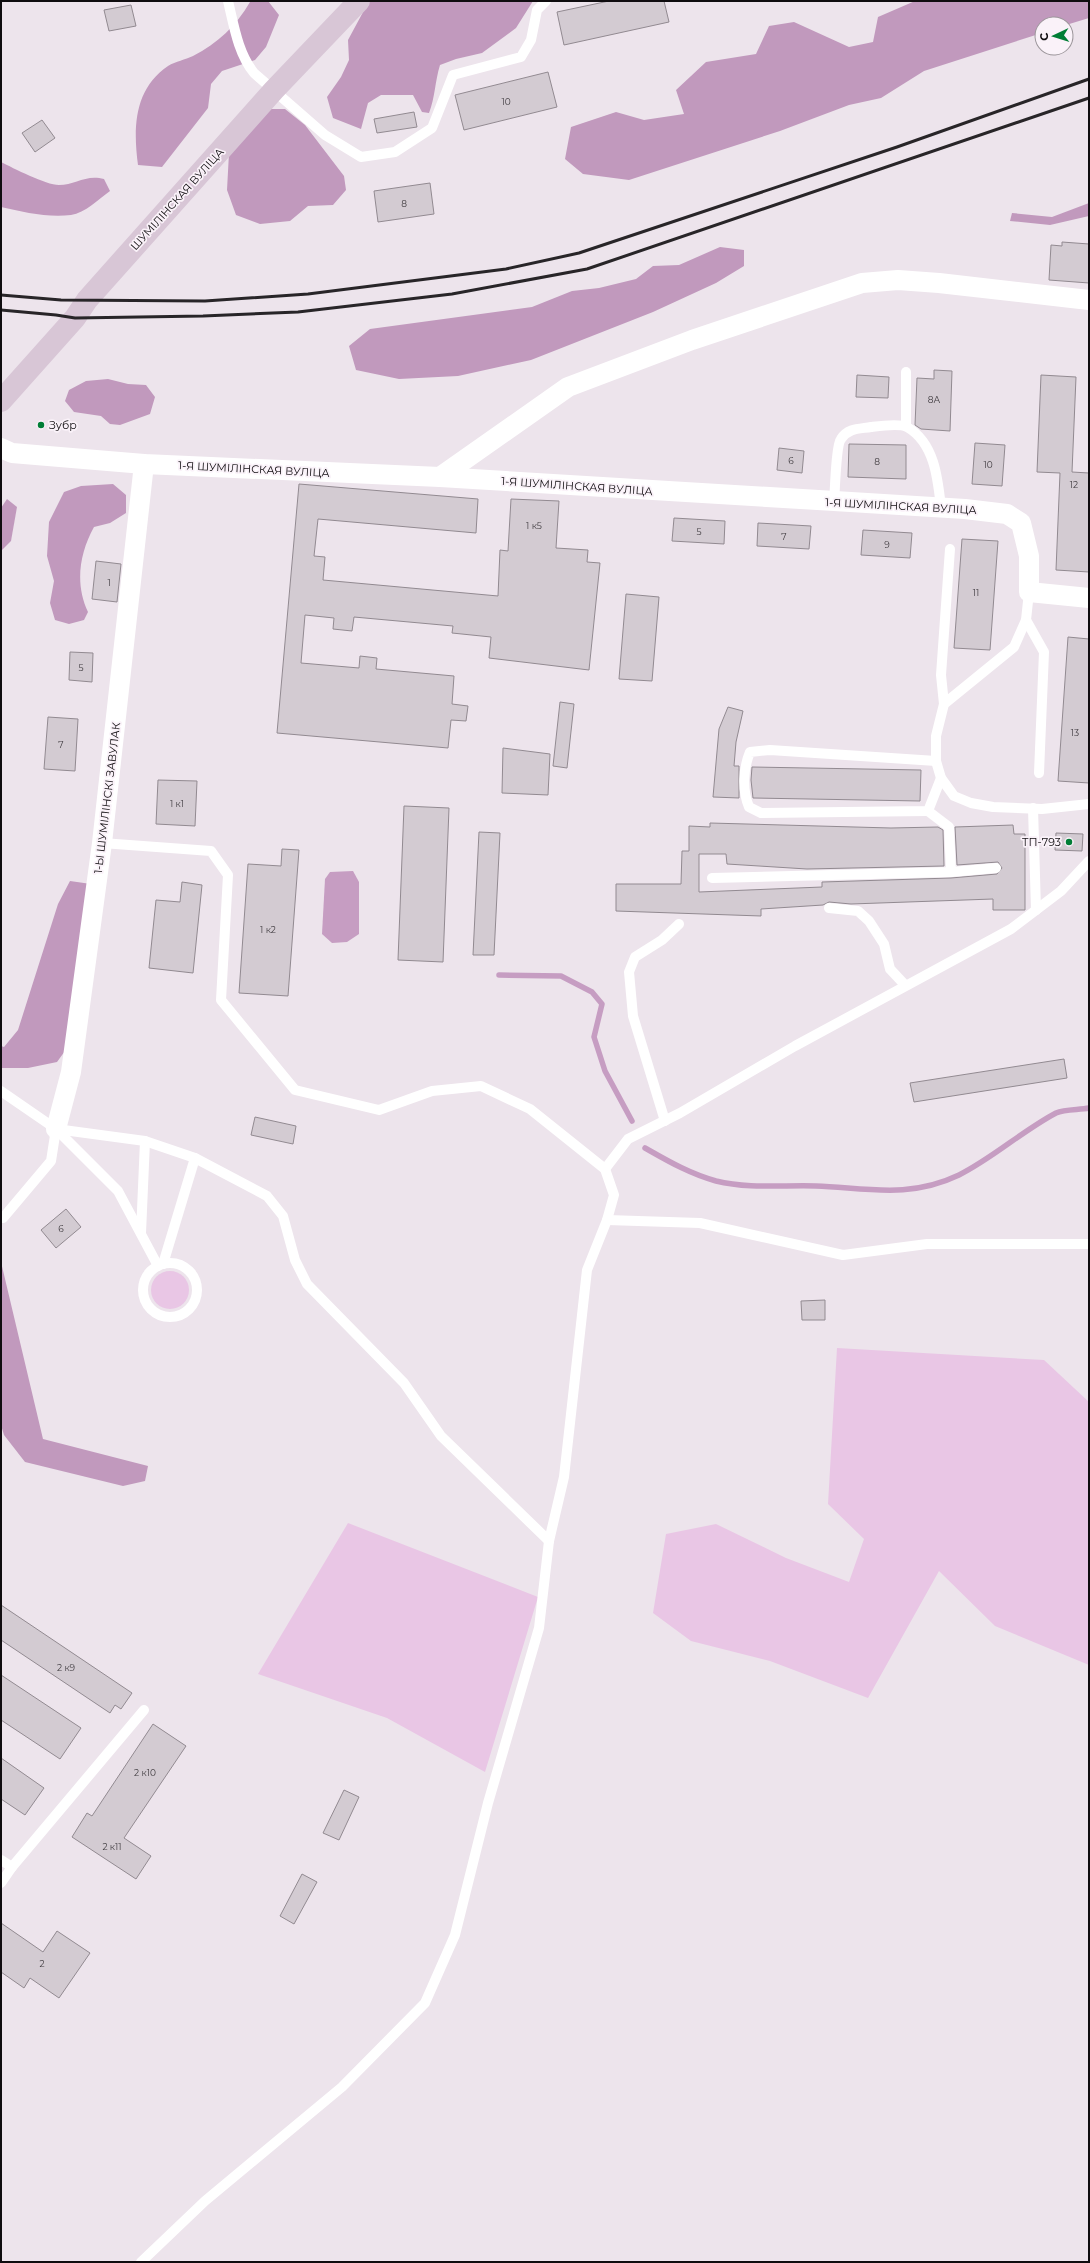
<svg xmlns="http://www.w3.org/2000/svg" width="1090" height="2263" font-family="Montserrat,sans-serif">
	<style>
		.green { fill: #e9c6e5 }
		.forest { fill: #c199bd }
		.water { fill: #c69dc2 }
		.lines { fill: none; stroke-linecap: round; stroke-linejoin: round }
		.stream { stroke: #c69dc2; stroke-width: 5.5 }
		.building { fill: #d3cbd2; stroke: #928a91 }
		.service { stroke: #fff; stroke-width: 10 }
		.minor { stroke: #fff; stroke-width: 20 }
		.secondary { stroke: #d8c6d6; stroke-width: 22 }
		.rail { stroke: #282528; stroke-width: 3 }
		.poi-dot { fill: #007e36; stroke: #faf2f9; stroke-width: 1.5 }
		.labels { text-anchor: middle; dominant-baseline: central; stroke-width: 3.5; stroke-linejoin: round; paint-order: stroke }
		.number-label { font-size: 9px; fill: #403c40 }
		.street-label { font-size: 11px; fill: #0f0c0f; stroke: #faf2f9 }
		.poi-label { font-size: 11px; fill: #0f0c0f; stroke: #faf2f9; text-anchor: start }
	</style>
	<rect width="100%" height="100%" fill="#ede4ec"/>
	<g class="green">
		<circle cx="170" cy="1290" r="19"/>
		<polygon points="837,1348 1044,1360 1089,1402 1089,1665 995,1626 939,1571 868,1698 770,1661 691,1641 653,1613 666,1534 716,1524 786,1558 849,1582 864,1539 828,1504"/>
		<polygon points="348,1523 538,1597 485,1772 387,1718 258,1674"/>
	</g>
	<g class="forest">
		<path d="M254 1H268L279 15 266 47 255 60 222 71 211 84 208 108 162 167 138 165C133 128 134 89 168 66 176 61 185 60 193 56 218 43 236 26 250 2Z"/>
		<path d="M369 1H533L516 28 482 53 456 59 440 65C435 81 435 98 429 113L422 112 413 95H381L368 103 361 129 333 118 327 97 341 77 349 60 348 40Z"/>
		<polygon points="915,1 1089,1 1089,18 1066,25 1042,24 1042,33 924,71 881,98 849,105 780,131 629,180 583,174 565,159 571,127 616,112 644,120 684,114 676,90 706,62 756,54 769,26 794,22 849,47 873,42 878,17"/>
		<polygon points="266,109 285,109 305,125 344,176 346,190 333,205 308,206 290,221 260,224 236,215 227,190 229,153"/>
		<path d="M1 162C13 168 46 185 59 185 75 185 86 174 104 179L110 191C99 199 85 213 71 215 48 218 23 212 1 207Z"/>
		<polygon points="1089,203 1089,216 1050,225 1010,221 1012,213 1052,217"/>
		<polygon points="720,247 744,250 744,266 716,283 653,312 531,360 458,376 399,379 356,370 349,346 370,329 532,307 572,291 599,288 636,279 653,266 679,265"/>
		<polygon points="108,379 128,384 146,385 155,397 150,414 120,425 110,424 101,416 74,412 65,401 69,390 86,381"/>
		<path d="M113 484 126 495V513L110 523 94 527C79 554 75 585 88 612L84 620 69 624 55 620 50 603 54 581 47 556 49 522 64 492 81 486Z"/>
		<polygon points="7,499 17,507 11,541 1,551 1,508"/>
		<polygon points="70,881 91,884 70,1044 57,1062 28,1068 1,1068 1,1046 4,1047 18,1030 58,904"/>
		<polygon points="1,1262 43,1439 148,1466 145,1481 123,1486 25,1462 4,1435 1,1425"/>
	</g>
	<polygon class="water" points="353,871 359,882 359,934 347,942 332,943 322,934 325,879 330,872"/>
	<g class="lines">
		<g class="stream">
			<polyline points="499,975 561,976 592,992 602,1004 594,1037 605,1071 632,1121"/>
			<path d="M645 1148C668 1161 690 1174 716 1181 749 1189 782 1185 816 1186 867 1188 909 1199 959 1175 993 1158 1022 1131 1056 1113 1065 1109 1079 1110 1089 1108"/>
		</g>
	</g>
	<g class="building">
		<polygon points="609,1 664,1 669,22 564,45 557,12"/>
		<polygon points="131,5 136,26 109,31 104,10"/>
		<polygon points="548,72 557,107 464,130 455,95"/>
		<polygon points="414,112 417,127 377,133 374,119"/>
		<polygon points="42,120 55,138 35,152 22,133"/>
		<polygon points="430,183 434,214 378,222 374,191"/>
		<polygon points="1062,242 1089,244 1089,283 1049,280 1051,245 1062,246"/>
		<polygon points="934,370 952,371 950,431 921,429 915,425 917,378 934,379"/>
		<polygon points="857,375 889,377 888,398 856,397"/>
		<polygon points="1041,375 1076,377 1072,472 1089,473 1089,572 1056,570 1060,473 1037,472"/>
		<polygon points="975,443 1005,445 1002,486 972,484"/>
		<polygon points="849,444 906,445 906,479 848,477"/>
		<polygon points="779,448 804,451 802,473 777,470"/>
		<polygon points="299,484 478,499 476,533 318,519 314,556 325,557 323,580 498,596 500,550 508,551 511,499 559,501 556,548 588,550 587,562 600,563 589,670 489,658 491,637 452,633 453,626 354,617 352,631 333,629 334,618 305,615 301,663 359,668 360,656 377,658 376,669 454,676 452,704 468,706 466,721 451,720 448,748 277,733"/>
		<polygon points="674,518 725,521 724,544 672,541"/>
		<polygon points="758,523 811,526 809,549 757,546"/>
		<polygon points="863,530 912,533 910,558 861,555"/>
		<polygon points="962,539 998,541 990,650 954,648"/>
		<polygon points="96,561 121,564 117,602 92,599"/>
		<polygon points="626,594 659,597 652,681 619,679"/>
		<polygon points="1068,637 1089,639 1089,783 1058,781"/>
		<polygon points="70,652 93,653 92,682 69,680"/>
		<polygon points="560,702 574,704 567,768 553,766"/>
		<polygon points="728,707 743,711 736,742 734,766 739,766 739,798 713,797 719,729"/>
		<polygon points="48,717 78,719 75,771 44,769"/>
		<polygon points="503,748 550,754 548,795 502,793"/>
		<polygon points="752,767 921,770 920,801 753,798 751,780"/>
		<polygon points="158,780 197,781 195,826 156,824"/>
		<polygon points="404,806 449,808 443,962 398,960"/>
		<polygon points="710,823 891,828 938,827 943,830 944,866 807,869 727,864 726,854 699,854 699,892 822,887 822,882 951,878 997,874 1002,868 998,862 957,865 955,827 1013,825 1014,834 1025,834 1025,910 993,910 993,899 851,904 829,902 823,905 761,909 761,916 616,911 616,884 681,884 682,851 689,851 689,826 710,827"/>
		<polygon points="479,832 500,833 494,955 473,955"/>
		<polygon points="1056,833 1083,834 1082,851 1055,850"/>
		<polygon points="282,849 299,850 288,996 239,993 248,864 281,866"/>
		<polygon points="182,882 202,885 193,973 149,968 156,900 180,902"/>
		<polygon points="1064,1059 1067,1078 914,1102 910,1083"/>
		<polygon points="255,1117 296,1126 293,1144 251,1135"/>
		<polygon points="66,1209 81,1227 56,1248 41,1230"/>
		<polygon points="825,1300 825,1320 802,1320 801,1301"/>
		<polygon points="1,1605 132,1693 121,1709 115,1705 110,1713 1,1640"/>
		<polygon points="1,1675 81,1728 60,1759 1,1720"/>
		<polygon points="153,1724 186,1746 124,1838 151,1856 136,1879 72,1837 87,1813 92,1816"/>
		<polygon points="1,1758 44,1788 25,1815 1,1799"/>
		<polygon points="344,1790 359,1797 339,1840 323,1833"/>
		<polygon points="302,1874 317,1882 294,1924 280,1916"/>
		<polygon points="1,1923 43,1952 57,1931 90,1953 59,1998 30,1978 24,1988 1,1972"/>
	</g>
	<g class="lines">
		<g class="service">
			<path d="M228 1C234 26 238 53 254 73L325 135 361 157 395 152 432 128 453 75 521 57 531 40 537 10 546 1"/>
			<polyline points="906,426 906,372"/>
			<path d="M834 502C835 491 836 445 841 439 848 428 859 429 871 427 879 426 899 423 907 427 935 443 938 480 941 508"/>
			<polyline points="1029,592 1026,620 1014,647 944,704 936,736 936,761 941,778 954,796 971,803 993,807 1042,809 1089,804"/>
			<polyline points="1026,620 1044,652 1039,773"/>
			<polyline points="944,704 941,675 950,549"/>
			<path d="M936 761 770 750 750 752C743 769 742 790 749 807L761 813 928 811 941 778"/>
			<polyline points="1033,808 1036,910"/>
			<polyline points="928,811 949,827 951,872"/>
			<polyline points="102,843 211,851 228,875 221,1000 295,1090 379,1110 432,1091 481,1086 530,1109 605,1169 614,1195 607,1220 700,1223 843,1255 927,1244 1089,1244"/>
			<polyline points="712,878 951,872 996,868"/>
			<polyline points="829,908 858,911 869,921 884,944 890,969 905,985"/>
			<polyline points="1,1091 56,1129 118,1191 158,1266"/>
			<polyline points="665,1121 633,1016 629,972 635,957 662,940 679,924"/>
			<polyline points="56,1129 145,1141 195,1158 267,1196 283,1216 295,1260 307,1284 404,1383 441,1436 549,1541"/>
			<polyline points="605,1169 628,1139 680,1113 795,1046 1011,929 1061,891 1089,861"/>
			<polyline points="3,1218 51,1161 56,1129"/>
			<polyline points="141,1233 145,1141"/>
			<circle cx="170" cy="1290" r="27"/>
			<polyline points="163,1264 195,1158"/>
			<polyline points="1,1860 12,1867"/>
			<polyline points="1,1883 12,1867 144,1710"/>
			<polyline points="141,2262 205,2201 342,2087 425,2003 455,1935 488,1803 539,1628 549,1541 564,1477 587,1270 607,1220"/>
		</g>
		<g class="minor">
			<polyline points="1,448 12,453 144,464 440,477 965,509 1007,514 1021,523 1029,556 1029,592 1089,598"/>
			<polyline points="440,477 568,387 692,340 862,283 898,280 939,283 1089,300"/>
			<polyline points="56,1129 71,1072 102,843 144,464"/>
		</g>
		<polyline class="secondary" points="1,401 75,318 87,300 274,90 359,1"/>
		<g class="rail">
			<polyline points="1,295 61,300 205,301 308,294 506,269 579,253 897,147 1089,79"/>
			<polyline points="1,310 56,315 75,318 203,316 298,312 452,294 587,269 1089,98"/>
		</g>
	</g>
	<g class="poi-dot">
		<circle cx="41" cy="425" r="4"/>
		<circle cx="1069" cy="842" r="4"/>
	</g>
	<g class="labels">
		<g class="number-label">
			<text x="506" y="101">10</text>
			<text x="404" y="203">8</text>
			<text x="934" y="399">8А</text>
			<text x="791" y="460">6</text>
			<text x="877" y="461">8</text>
			<text x="988" y="464">10</text>
			<text x="1074" y="484">12</text>
			<text x="534" y="525">1 к5</text>
			<text x="699" y="531">5</text>
			<text x="784" y="536">7</text>
			<text x="887" y="544">9</text>
			<text x="109" y="582">1</text>
			<text x="976" y="592">11</text>
			<text x="81" y="667">5</text>
			<text x="1075" y="732">13</text>
			<text x="61" y="744">7</text>
			<text x="177" y="803">1 к1</text>
			<text x="268" y="929">1 к2</text>
			<text x="61" y="1228">6</text>
			<text x="66" y="1667">2 к9</text>
			<text x="145" y="1772">2 к10</text>
			<text x="112" y="1846">2 к11</text>
			<text x="42" y="1963">2</text>
		</g>
		<g class="street-label">
			<text transform="translate(177 199) rotate(-48)">ШУМІЛІНСКАЯ ВУЛІЦА</text>
			<text transform="translate(254 469) rotate(3)">1-Я ШУМІЛІНСКАЯ ВУЛІЦА</text>
			<text transform="translate(577 486) rotate(4)">1-Я ШУМІЛІНСКАЯ ВУЛІЦА</text>
			<text transform="translate(901 506) rotate(3)">1-Я ШУМІЛІНСКАЯ ВУЛІЦА</text>
			<text transform="translate(107 798) rotate(-83)">1-Ы ШУМІЛІНСКІ ЗАВУЛАК</text>
		</g>
		<g class="poi-label">
			<text x="49" y="425">Зубр</text>
			<text x="1061" y="842" text-anchor="end">ТП-793</text>
		</g>
	</g>
	<rect width="1090" height="2263" fill="none" stroke="#0f0c0f" stroke-width="4"/>
	<g transform="translate(1054 36) rotate(266)"><circle r="19" fill="#faf2f9" stroke="#9c969b"/>
	<path d="M0-3L7 15L0 10L-7 15Z" fill="#007e36"/>
	<text y="-6" font-size="11" font-weight="bold" text-anchor="middle" fill="#0f0c0f">С</text>
	</g>
</svg>
